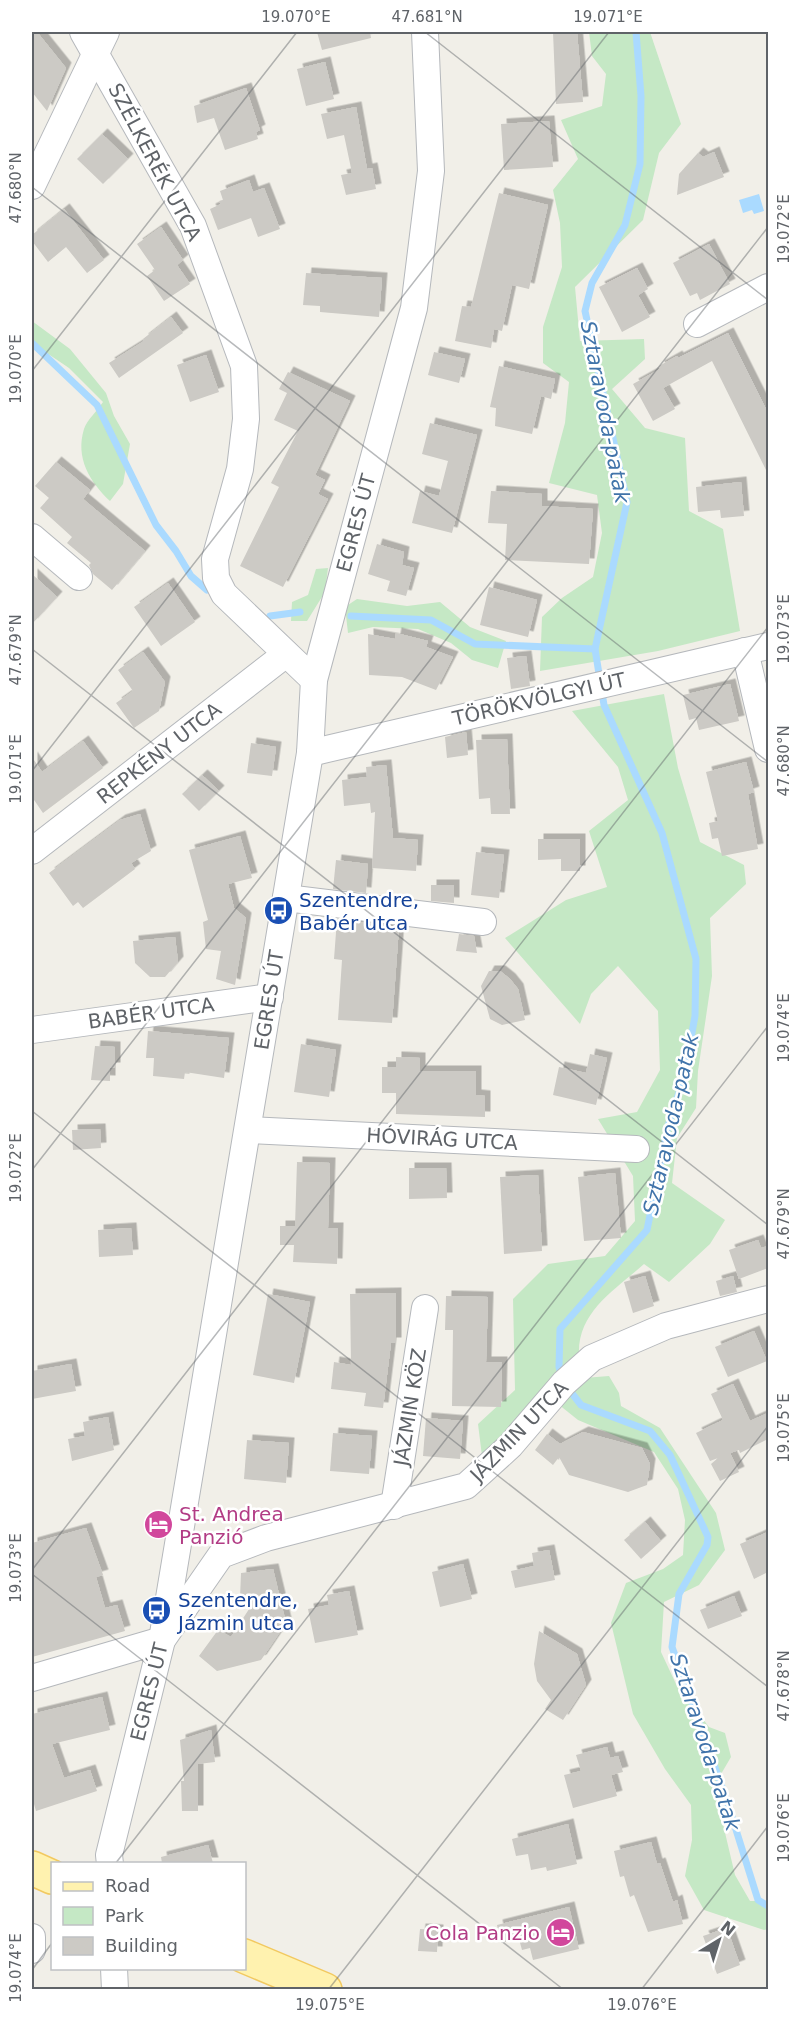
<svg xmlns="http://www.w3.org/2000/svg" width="800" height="2021" font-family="'DejaVu Sans',sans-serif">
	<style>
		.green { fill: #c5e8c5 }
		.water { fill: #aadaff }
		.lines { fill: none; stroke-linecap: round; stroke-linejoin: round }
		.stream { stroke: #aadaff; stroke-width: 7 }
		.building { fill: #cccac5; filter: url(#shadow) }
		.minor-casing { stroke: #b5b8bc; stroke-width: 28 }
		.major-casing { stroke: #f2c960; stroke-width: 36 }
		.minor { stroke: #fff; stroke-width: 26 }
		.major { stroke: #fff2af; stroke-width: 33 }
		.ticks { fill: none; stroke: #5f6368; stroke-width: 1.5; stroke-opacity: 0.45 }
		.labels { text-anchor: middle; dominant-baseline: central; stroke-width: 5; stroke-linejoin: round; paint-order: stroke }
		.street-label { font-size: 20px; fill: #5f6368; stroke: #fff }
		.transit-label { font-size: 20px; fill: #164399; stroke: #fff; text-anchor: start }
		.hotel-label { font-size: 20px; fill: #b23c85; stroke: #fff; text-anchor: start }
		.water-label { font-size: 21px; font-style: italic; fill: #4174aa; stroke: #fff }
		.neatline { fill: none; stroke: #5f6368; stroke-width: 2 }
		.ticks-label { font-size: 15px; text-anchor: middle; fill: #5f6368 }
	</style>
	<defs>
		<filter id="shadow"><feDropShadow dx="5.5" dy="-5.5" stdDeviation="0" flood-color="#0004"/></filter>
	</defs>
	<rect width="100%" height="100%" fill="#f1efe8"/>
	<g class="green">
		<polygon points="589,32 650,32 681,124 659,153 643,220 575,287 580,341 644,339 645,359 612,389 645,428 685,438 689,511 723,529 740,631 658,651 540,671 542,617 562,598 593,577 602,533 597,495 549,483 565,423 569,382 543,363 543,327 562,267 560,223 553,190 578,159 561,120 602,106 606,74 592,56"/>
		<path d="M32 321 70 349 106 393 114 416 130 444 123 484 110 501C90 482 75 458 84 429 87 420 98 410 103 402L69 368 32 343Z"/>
		<polygon points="328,568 325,592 307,621 291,621 292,602 308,595 316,569"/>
		<polygon points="357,599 407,606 440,602 470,627 506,641 498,668 472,660 451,643 418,629 373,627 348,633 345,607"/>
		<path d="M664 694 678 768 700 842 744 865 746 884 710 918 712 976 698 1071 696 1108 677 1138 672 1183 725 1220 710 1244 669 1282 644 1264C615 1290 577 1312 579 1355L482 1456 478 1424 515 1390 513 1299 548 1264 605 1256 635 1221 633 1176 598 1119 637 1112 660 1070 658 1011 618 966 591 994 580 1024 505 938 566 900 607 887 589 831 628 800 618 767 572 711Z"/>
		<polygon points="609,1376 619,1393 621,1406 660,1428 716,1513 725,1550 699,1585 664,1602 661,1652 676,1684 709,1727 725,1733 731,1757 714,1786 735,1875 750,1901 768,1901 768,1929 764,1930 704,1910 685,1876 692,1840 691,1805 665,1769 633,1714 611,1623 626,1583 663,1569 683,1555 685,1520 678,1489 654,1452 578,1420 558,1404 584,1378"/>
	</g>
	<polygon class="water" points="759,194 764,211 754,214 752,210 743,213 739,200"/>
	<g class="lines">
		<g class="stream">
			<polyline points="32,343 97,405 156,525 176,551 191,576 207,590"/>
			<polyline points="270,616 300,612"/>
			<polyline points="351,616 431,620 475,644 595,649"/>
			<polyline points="562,1377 559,1367 560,1329 647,1230 668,1126 684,1077 695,1016 696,959 662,833 604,705 595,649 627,502 585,311 592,283 625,225 640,164 641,96 636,32"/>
			<polyline points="567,1387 581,1405 650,1431 670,1455 708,1537 707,1545 679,1594 672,1647 727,1801 758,1900 768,1906"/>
		</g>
	</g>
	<g class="building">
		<polygon points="32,32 37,32 66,68 47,111 32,92"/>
		<polygon points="317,32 370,32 371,38 322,50"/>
		<polygon points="553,32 577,32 583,102 556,104"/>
		<polygon points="325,62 334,99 306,106 297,69"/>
		<polygon points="246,88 260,130 256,132 258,139 225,150 214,118 197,123 194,106"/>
		<polygon points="356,107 367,169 372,168 376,189 346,195 341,175 352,173 344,135 327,139 321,114"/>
		<polygon points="549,121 553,167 504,170 501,124"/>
		<polygon points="102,134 128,159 103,184 77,159"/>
		<polygon points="714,152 724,177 677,195 679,174 698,153 703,157"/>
		<polygon points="249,180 253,192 264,188 280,229 258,237 251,218 218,230 210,209 221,204 219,201 223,200 220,191"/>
		<polygon points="499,193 548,205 529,289 512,285 502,331 494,329 491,348 455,341 462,306 471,307"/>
		<polygon points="64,209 104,260 87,273 66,247 48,262 32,241 32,235"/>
		<polygon points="161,227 183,260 177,265 190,284 164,301 147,276 155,270 137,244"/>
		<polygon points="709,244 730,284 700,300 697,293 690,296 673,263"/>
		<polygon points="637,268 648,289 638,295 650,317 622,332 599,287"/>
		<polygon points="306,273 382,278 379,317 320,312 320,306 303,305"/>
		<polygon points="171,317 183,333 119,378 109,363 144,341 143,339"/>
		<polygon points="728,333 768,413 768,474 712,361 663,388 675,409 653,421 633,384 660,369 659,366 677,356 678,358"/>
		<polygon points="434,352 465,359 459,383 428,375"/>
		<polygon points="206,355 219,392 190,402 177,365"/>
		<polygon points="499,366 555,379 551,399 541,396 532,434 495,426 496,408 490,407"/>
		<polygon points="288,372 350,401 315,475 325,480 318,494 328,499 283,587 240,566 279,487 271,483 298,431 274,420 287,393 279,389"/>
		<polygon points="430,423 477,435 452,533 412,523 420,491 439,496 448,461 422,454"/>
		<polygon points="56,462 90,490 83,499 145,551 112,590 93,574 89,565 91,563 67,543 72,537 40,508 49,498 35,486"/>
		<polygon points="741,482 744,516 721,518 720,510 698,512 696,487"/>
		<polygon points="491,491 542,494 542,506 593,509 589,564 505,560 507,524 488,523"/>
		<polygon points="377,544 404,552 402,565 414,568 406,596 387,591 390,581 368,574"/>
		<polygon points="32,574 57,597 32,624"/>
		<polygon points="168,583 195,622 161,646 134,607"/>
		<polygon points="489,587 537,600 528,637 480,625"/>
		<polygon points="396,633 428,641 426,647 453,657 436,690 402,677 369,675 368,634 395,639"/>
		<polygon points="143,652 165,682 159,711 134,728 116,703 133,691 118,670"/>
		<polygon points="526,656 530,686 511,689 507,658"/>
		<polygon points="730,684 739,721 699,730 696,718 689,720 683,695"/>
		<polygon points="466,732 468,755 447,758 445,737"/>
		<polygon points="507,739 510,814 491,814 490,798 479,799 476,740"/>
		<polygon points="83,741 103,768 43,813 32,797 32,757 42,772"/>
		<polygon points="251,743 276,747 272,776 247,773"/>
		<polygon points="746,762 754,792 748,794 758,849 722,856 718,838 712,839 709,823 718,821 706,772"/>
		<polygon points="386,765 393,838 418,840 416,871 372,868 375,812 371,813 370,803 344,806 342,780 367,777 366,767"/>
		<polygon points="202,775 219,791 199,811 182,794"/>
		<polygon points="140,814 151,851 131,863 135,869 83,908 78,902 73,906 49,873 120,820"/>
		<polygon points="240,836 252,878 228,884 234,908 246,918 235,985 216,979 221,951 206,949 203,922 208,920 189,850"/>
		<polygon points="538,839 580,839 580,871 561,871 561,859 538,860"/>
		<polygon points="476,852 504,855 499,898 471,895"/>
		<polygon points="336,860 368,864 366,893 333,889"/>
		<polygon points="431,885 454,885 454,903 431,901"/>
		<polygon points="337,919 399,927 392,1023 338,1020 342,960 334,959"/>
		<polygon points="459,934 474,936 477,953 456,951"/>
		<polygon points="175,937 178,962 165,977 150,977 135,963 133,941"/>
		<polygon points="489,971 500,971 510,979 518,989 525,1020 502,1025 490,1019 481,986"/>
		<polygon points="148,1031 229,1038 224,1078 185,1072 184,1079 153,1076 154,1058 146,1058"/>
		<polygon points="301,1044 336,1050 329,1097 294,1092"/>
		<polygon points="95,1046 115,1047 115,1068 110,1068 110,1081 91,1080"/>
		<polygon points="590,1054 607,1058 596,1105 553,1095 559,1067 586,1073"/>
		<polygon points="396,1057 420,1058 420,1071 476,1071 476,1095 485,1096 485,1117 396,1114 396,1093 382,1093 382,1067 396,1067"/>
		<polygon points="100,1129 101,1148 73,1150 72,1130"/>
		<polygon points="297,1162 330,1163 328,1228 338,1228 337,1264 293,1262 294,1245 280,1245 280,1226 295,1226"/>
		<polygon points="409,1168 446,1168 447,1198 409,1199"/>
		<polygon points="615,1173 621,1238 584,1241 578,1177"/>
		<polygon points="538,1175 542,1251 504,1254 500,1177"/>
		<polygon points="131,1228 133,1255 99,1257 98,1230"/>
		<polygon points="758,1240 761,1248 768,1246 768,1268 739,1279 729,1250"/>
		<polygon points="645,1276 654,1306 633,1313 624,1282"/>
		<polygon points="733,1276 737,1292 720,1296 716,1281"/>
		<polygon points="396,1293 396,1343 391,1343 383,1408 364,1406 366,1393 331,1389 334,1362 351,1365 350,1294"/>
		<polygon points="268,1294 310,1302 294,1383 253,1375"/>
		<polygon points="446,1296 488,1297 486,1362 502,1362 501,1407 452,1406 453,1330 445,1330"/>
		<polygon points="754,1331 767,1361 728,1377 715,1347"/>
		<polygon points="71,1364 76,1391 32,1399 32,1371"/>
		<polygon points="733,1384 750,1421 768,1413 768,1439 740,1453 739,1450 730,1453 739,1472 720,1481 711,1464 718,1458 710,1461 696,1433 723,1420 711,1394"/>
		<polygon points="108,1417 114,1450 72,1461 68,1439 85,1436 83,1422"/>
		<polygon points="426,1418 463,1421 460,1459 423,1456"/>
		<polygon points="583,1432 642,1448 650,1464 647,1485 628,1492 569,1475 559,1457 553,1465 535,1450 547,1434 560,1444"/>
		<polygon points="333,1433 372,1436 369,1474 330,1471"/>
		<polygon points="247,1440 289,1443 286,1483 244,1479"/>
		<polygon points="645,1522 661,1541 641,1559 624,1540"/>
		<polygon points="86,1528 103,1575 96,1577 105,1608 117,1605 125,1631 32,1657 32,1543"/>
		<polygon points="768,1532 768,1572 754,1579 740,1544"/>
		<polygon points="549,1550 555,1580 515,1588 511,1571 534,1566 532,1553"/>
		<polygon points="463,1564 472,1599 440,1607 432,1572"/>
		<polygon points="273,1569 286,1623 261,1660 217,1671 199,1656 218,1630 231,1637 251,1606 240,1598 241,1573"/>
		<polygon points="349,1591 358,1635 315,1643 308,1609 329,1605 327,1595"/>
		<polygon points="734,1596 742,1616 708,1629 700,1610"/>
		<polygon points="539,1631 577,1654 586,1685 563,1720 545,1709 551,1700 537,1681 534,1664"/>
		<polygon points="102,1697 110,1730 52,1744 64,1778 90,1770 97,1791 36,1811 32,1797 32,1714"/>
		<polygon points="211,1730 215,1762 198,1764 198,1811 182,1811 181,1781 184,1781 180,1740"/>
		<polygon points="607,1747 610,1758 618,1756 623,1772 611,1775 617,1796 573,1808 564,1775 581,1771 576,1755"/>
		<polygon points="568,1824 577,1864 547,1871 546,1867 531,1870 528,1854 516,1856 512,1839"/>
		<polygon points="651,1842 657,1864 660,1863 673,1902 677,1900 683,1924 648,1932 634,1895 630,1897 624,1876 620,1877 614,1851"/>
		<polygon points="208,1845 213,1863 162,1863 161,1857"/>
		<polygon points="569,1907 579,1949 533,1960 530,1948 522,1950 519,1939 501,1943 497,1925"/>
		<polygon points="727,1928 740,1965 717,1974 703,1936"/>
		<polygon points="420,1929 438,1930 437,1952 418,1951"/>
	</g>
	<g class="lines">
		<defs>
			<g id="minor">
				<polyline points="83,32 193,226 244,366 246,419 240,469 215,559 216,578 224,594 314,680"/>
				<polyline points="32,186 106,32"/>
				<polyline points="697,324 768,287"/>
				<polyline points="32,537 79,577"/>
				<polyline points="745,651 768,749"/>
				<polyline points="310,753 768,646"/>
				<polyline points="32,851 286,654"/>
				<polyline points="286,898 483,922"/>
				<polyline points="32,1030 270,997"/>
				<polyline points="249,1130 636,1149"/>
				<polyline points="394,1506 425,1308"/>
				<polyline points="32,1678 162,1640 221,1555 266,1538 466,1486 510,1446 564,1383 592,1358 666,1326 768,1299"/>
				<polyline points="110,1864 109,1855 162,1640 310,753 314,680 414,308 431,171 425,32"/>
				<polyline points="32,1937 32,1950"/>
				<polyline points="114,1968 115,1990"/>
			</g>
			<g id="major">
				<polyline points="32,1868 52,1877"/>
				<polyline points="244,1956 325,1990"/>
			</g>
		</defs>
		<use href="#minor" class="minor-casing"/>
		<use href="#major" class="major-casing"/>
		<use href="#minor" class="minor"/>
		<use href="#major" class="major"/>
	</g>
	<path class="ticks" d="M425 32 768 300M32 187 768 762M32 371 297 32M32 649 768 1225M32 771 609 32M32 1111 768 1687M32 1170 768 227M32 1570 768 627M32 1574 564 1990M115 1864 768 1026M32 1970 52 1943M328 1990 768 1426M641 1990 768 1826"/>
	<defs>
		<symbol id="bus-disc" viewBox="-11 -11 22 22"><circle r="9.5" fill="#1a4fb4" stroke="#fff"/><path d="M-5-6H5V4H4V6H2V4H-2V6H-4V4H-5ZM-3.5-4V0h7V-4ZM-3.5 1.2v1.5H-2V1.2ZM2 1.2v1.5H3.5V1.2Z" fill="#fff"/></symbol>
		<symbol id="hotel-disc" viewBox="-11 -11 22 22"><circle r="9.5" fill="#d1479c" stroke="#fff"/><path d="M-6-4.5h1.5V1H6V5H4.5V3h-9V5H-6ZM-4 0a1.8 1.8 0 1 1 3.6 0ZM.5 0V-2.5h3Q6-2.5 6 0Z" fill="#fff"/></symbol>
	</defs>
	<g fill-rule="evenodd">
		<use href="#bus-disc" x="262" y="894" width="33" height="33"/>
		<use href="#hotel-disc" x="142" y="1508" width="33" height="33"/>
		<use href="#bus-disc" x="140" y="1594" width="33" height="33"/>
		<use href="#hotel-disc" x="544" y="1916" width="33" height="33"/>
	</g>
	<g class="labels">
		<g class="street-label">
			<text transform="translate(155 162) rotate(62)">SZÉLKERÉK UTCA</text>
			<text transform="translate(356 523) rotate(-75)">EGRES ÚT</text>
			<text transform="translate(539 699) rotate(-13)">TÖRÖKVÖLGYI ÚT</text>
			<text transform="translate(159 753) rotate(-38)">REPKÉNY UTCA</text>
			<text transform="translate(269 1000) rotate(-81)">EGRES ÚT</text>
			<text transform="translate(151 1013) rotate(-8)">BABÉR UTCA</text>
			<text transform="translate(442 1139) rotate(3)">HÓVIRÁG UTCA</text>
			<text transform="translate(410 1407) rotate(-81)">JÁZMIN KÖZ</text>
			<text transform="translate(519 1431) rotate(-46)">JÁZMIN UTCA</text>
			<text transform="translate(149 1692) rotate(-76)">EGRES ÚT</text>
		</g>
		<g class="transit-label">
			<text x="299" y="900">Szentendre,<tspan x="299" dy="23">Babér utca</tspan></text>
			<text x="178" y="1600">Szentendre,<tspan x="178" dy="23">Jázmin utca</tspan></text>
		</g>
		<g class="hotel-label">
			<text x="179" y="1514">St. Andrea<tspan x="179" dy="23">Panzió</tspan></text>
			<text x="540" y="1933" text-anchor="end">Cola Panzio</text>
		</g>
		<g class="water-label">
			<text transform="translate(605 412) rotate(79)">Sztaravoda-patak</text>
			<text transform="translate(671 1124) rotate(-77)">Sztaravoda-patak</text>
			<text transform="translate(705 1742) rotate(72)">Sztaravoda-patak</text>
		</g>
	</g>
	<rect width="800" height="2021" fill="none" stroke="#ffffff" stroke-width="66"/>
	<rect x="51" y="1862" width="195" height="108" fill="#ffffff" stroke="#bfc1c3" stroke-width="1.5"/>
	<rect x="63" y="1882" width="30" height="9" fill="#fff2af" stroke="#bfc1c3" stroke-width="1.5"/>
	<text x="105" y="1892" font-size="18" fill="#5f6368">Road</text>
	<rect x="63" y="1907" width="30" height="18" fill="#c5e8c5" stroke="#bfc1c3" stroke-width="1.5"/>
	<text x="105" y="1922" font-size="18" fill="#5f6368">Park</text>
	<rect x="63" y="1937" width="30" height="18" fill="#cccac5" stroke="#bfc1c3" stroke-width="1.5"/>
	<text x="105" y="1952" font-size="18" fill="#5f6368">Building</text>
	<g transform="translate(719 1940) rotate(38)" stroke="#ffffff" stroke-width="4.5" paint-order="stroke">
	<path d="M0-4.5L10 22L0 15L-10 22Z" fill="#5f6368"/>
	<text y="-9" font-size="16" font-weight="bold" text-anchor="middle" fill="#5f6368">N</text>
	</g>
	<rect x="33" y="33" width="734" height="1955" class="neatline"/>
	<g class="ticks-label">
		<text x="296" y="22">19.070°E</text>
		<text x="427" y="22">47.681°N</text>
		<text x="608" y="22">19.071°E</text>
		<text transform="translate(16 188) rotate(-90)" y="5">47.680°N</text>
		<text transform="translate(784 229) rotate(-90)" y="5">19.072°E</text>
		<text transform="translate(16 369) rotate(-90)" y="5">19.070°E</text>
		<text transform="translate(784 629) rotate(-90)" y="5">19.073°E</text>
		<text transform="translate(16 650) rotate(-90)" y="5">47.679°N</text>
		<text transform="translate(784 761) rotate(-90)" y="5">47.680°N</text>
		<text transform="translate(16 769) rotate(-90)" y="5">19.071°E</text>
		<text transform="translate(784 1028) rotate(-90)" y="5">19.074°E</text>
		<text transform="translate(16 1168) rotate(-90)" y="5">19.072°E</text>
		<text transform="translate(784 1224) rotate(-90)" y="5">47.679°N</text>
		<text transform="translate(784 1428) rotate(-90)" y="5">19.075°E</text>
		<text transform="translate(16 1568) rotate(-90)" y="5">19.073°E</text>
		<text transform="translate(784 1686) rotate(-90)" y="5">47.678°N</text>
		<text transform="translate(784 1828) rotate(-90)" y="5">19.076°E</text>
		<text transform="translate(16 1968) rotate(-90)" y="5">19.074°E</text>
		<text x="330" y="2010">19.075°E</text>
		<text x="642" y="2010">19.076°E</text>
	</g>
</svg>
